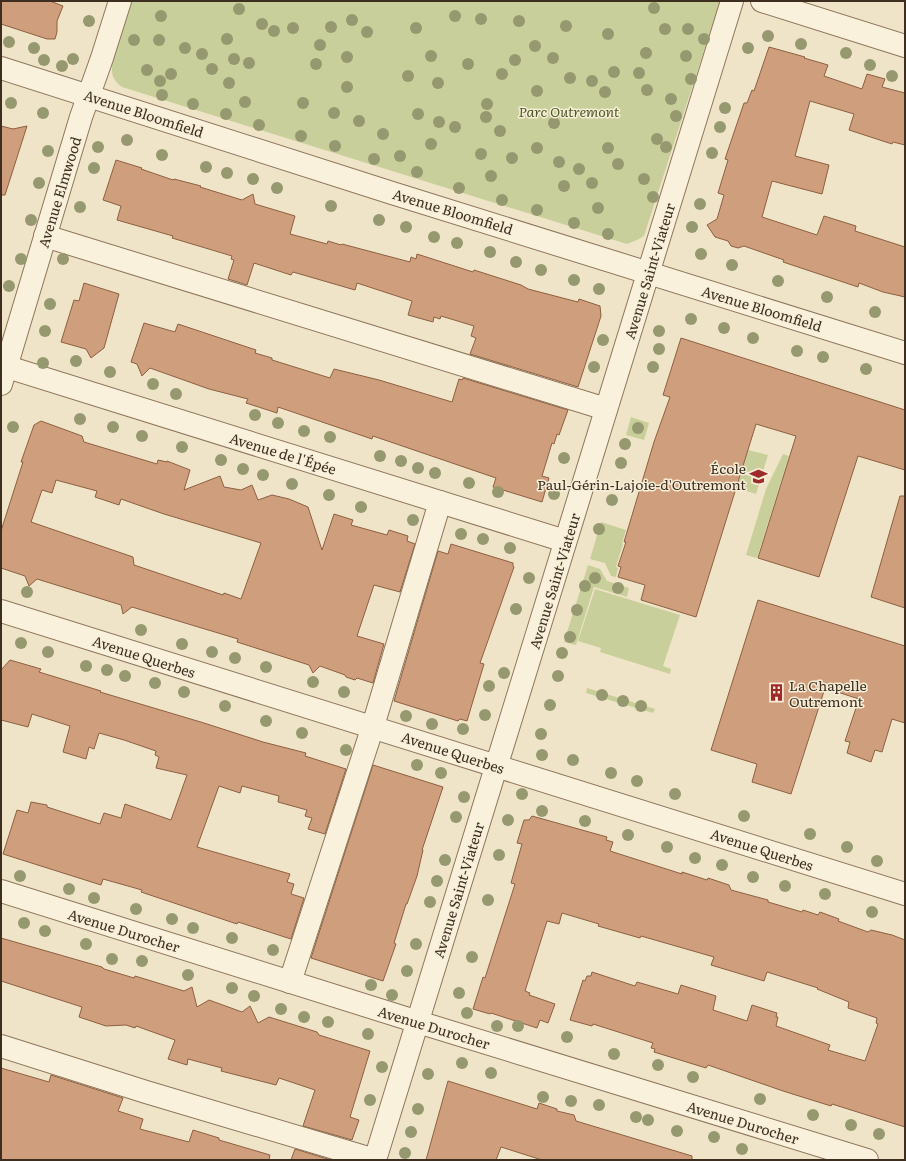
<svg xmlns="http://www.w3.org/2000/svg" width="906" height="1161" font-family="Literata,serif">
	<style>
		.green { fill: #c9cf9b }
		.building { fill: #cf9f7d; stroke: #8d5f41; fill-rule: evenodd }
		.lines { fill: none; stroke-linecap: round; stroke-linejoin: round }
		.minor-casing { stroke: #8d765c; stroke-width: 24 }
		.minor { stroke: #faf1dc; stroke-width: 22 }
		.tree { fill: #96986f }
		.labels { text-anchor: middle; dominant-baseline: central; stroke-width: 3; stroke-linejoin: round; paint-order: stroke }
		.park-label { font-size: 14px; font-style: italic; fill: #4d5a26; stroke: #f7eed8 }
		.street-label { font-size: 14px; fill: #3d2e20; stroke: #f7eed8 }
		.poi-label { font-size: 14px; fill: #3d2e20; stroke: #f7eed8; text-anchor: end }
	</style>
	<rect width="100%" height="100%" fill="#f0e4c8"/>
	<g class="green">
		<path d="M132 1H720L644 236 637 240 627 244 122 87C113 81 111 74 112 64Z"/>
		<polygon points="631,417 649,423 644,440 626,435"/>
		<polygon points="748,450 768,455 756,494 737,488"/>
		<polygon points="783,454 789,456 757,558 746,555 766,489"/>
		<polygon points="601,522 626,530 622,543 623,544 616,567 618,568 616,577 611,576 605,563 590,559"/>
		<polygon points="588,565 600,569 607,581 629,588 627,597 594,587 576,645 564,642"/>
		<polygon points="595,589 680,615 663,666 671,669 670,674 600,652 601,648 578,641"/>
		<polygon points="587,688 655,709 653,713 586,693"/>
	</g>
	<g class="building">
		<polygon points="1,1 50,1 63,6 57,21 57,32 55,39 47,39 1,24"/>
		<polygon points="769,47 805,57 804,58 828,65 824,76 862,89 867,74 885,79 882,87 905,93 905,145 893,142 892,144 849,130 854,114 810,101 795,156 829,165 822,194 772,181 762,217 817,235 824,216 856,226 855,231 905,247 905,297 883,292 859,283 858,287 783,262 784,260 744,246 738,248 731,246 728,241 715,237 707,225 717,219 724,195 718,193 728,160 725,159 744,103 747,103 752,90 754,91"/>
		<polygon points="1,126 13,129 27,126 5,195 1,195"/>
		<polygon points="116,160 142,168 141,169 173,180 174,179 201,186 200,187 242,200 253,194 255,204 295,216 290,234 327,244 328,241 341,245 342,244 410,262 411,257 416,259 417,254 473,272 474,270 521,285 528,289 578,302 579,299 600,306 601,316 578,387 470,354 476,338 471,336 474,326 441,316 440,319 434,317 433,322 408,315 412,301 357,283 355,290 293,272 291,275 254,263 247,285 228,279 234,260 231,259 232,256 172,238 173,236 117,220 121,206 103,200"/>
		<polygon points="84,283 119,294 104,348 91,358 86,349 61,342 74,300 79,301"/>
		<polygon points="144,323 175,332 178,324 256,350 255,353 272,358 272,360 330,378 334,369 379,380 452,402 459,379 462,380 463,378 568,410 559,435 557,434 554,444 552,443 542,476 549,478 542,502 493,487 496,478 373,436 372,439 278,407 277,413 246,403 248,399 209,389 150,368 142,376 137,364 131,362"/>
		<polygon points="681,338 905,410 905,470 858,456 819,577 758,558 796,436 756,424 696,617 641,600 645,585 618,577 621,567 618,566 626,542 624,542 654,442 670,397 663,395"/>
		<path d="M41 421 82 436 84 442 157 464 158 460 167 462V461L190 470 184 490 220 476 224 487 241 490 252 485 258 500 272 495 289 499 308 507 322 550 334 514 353 520 351 525 387 535 389 530 408 536 407 541 415 544 400 592 374 585 357 636 384 644 373 683 357 678 355 680 346 677 345 675 320 666 313 673 309 665 237 642 238 639 132 607 123 614 121 605 37 579 29 586 25 576 1 568V531L23 462H21L34 425ZM56 480 97 491 95 497 119 505 121 499 164 514 261 543 241 599 224 593 223 595 134 565 133 557 31 522 42 490 52 493Z"/>
		<polygon points="900,496 905,496 905,608 871,597"/>
		<polygon points="451,544 513,563 513,566 514,567 480,663 484,664 467,721 460,719 458,721 394,701 438,551 448,554"/>
		<polygon points="758,600 905,646 905,723 892,719 882,752 875,750 871,762 847,753 850,742 845,741 859,699 825,688 791,794 752,782 757,764 711,750"/>
		<polygon points="10,660 41,669 39,672 101,691 100,692 204,723 263,742 306,753 305,756 346,769 325,834 308,829 312,818 305,816 307,810 278,802 279,796 242,786 240,793 219,786 197,847 290,874 287,882 294,884 291,894 304,898 291,939 238,922 237,924 141,892 142,890 103,879 101,885 3,854 17,810 28,813 31,802 47,805 47,807 100,824 104,813 121,818 125,804 171,820 187,775 156,768 159,757 155,755 156,751 124,740 99,733 94,749 89,747 86,759 63,752 70,726 32,714 28,727 1,720 1,670"/>
		<polygon points="373,765 443,787 422,850 423,850 417,876 407,904 406,904 394,943 396,944 383,981 311,958"/>
		<polygon points="532,816 607,837 606,840 613,842 610,851 682,874 682,872 707,880 708,878 729,885 731,890 768,900 768,902 802,912 803,910 818,915 820,912 839,919 838,921 868,932 871,930 892,935 905,940 905,1127 832,1104 831,1106 783,1091 708,1065 706,1068 654,1052 655,1049 651,1048 653,1043 593,1024 592,1026 570,1020 583,980 585,981 587,976 591,976 592,972 635,986 637,982 678,994 681,985 716,996 713,1010 747,1021 752,1005 777,1013 776,1017 778,1017 776,1026 830,1045 828,1050 865,1061 878,1024 876,1023 877,1018 848,1008 849,1002 817,989 818,988 767,972 764,981 711,965 714,957 641,936 640,938 598,926 599,924 562,913 559,924 547,921 525,991 530,993 529,995 555,1004 548,1023 540,1020 537,1028 491,1013 490,1014 473,1009 483,977 485,978 515,884 511,883 522,844 517,843 524,820 529,820"/>
		<polygon points="1,938 102,967 104,969 134,978 135,976 184,991 192,987 197,1007 209,1000 242,1012 250,1006 258,1023 269,1017 317,1032 319,1035 370,1051 350,1117 359,1120 352,1140 303,1126 315,1090 279,1078 276,1085 221,1071 222,1068 188,1059 187,1065 168,1059 175,1040 136,1026 135,1028 126,1025 106,1026 79,1017 82,1007 1,981"/>
		<polygon points="1,1068 49,1082 51,1075 123,1098 118,1111 143,1119 140,1129 189,1142 193,1130 219,1138 219,1140 270,1155 269,1160 1,1160"/>
		<polygon points="448,1081 537,1109 539,1103 557,1109 557,1111 574,1115 576,1121 692,1156 692,1160 542,1160 501,1147 496,1160 426,1160"/>
		<polygon points="295,1149 331,1160 291,1160"/>
	</g>
	<g class="lines">
		<defs>
			<g id="minor">
				<polyline points="762,1 905,46"/>
				<polyline points="1,68 392,193 905,353"/>
				<polyline points="45,236 606,409"/>
				<polyline points="1,365 565,541"/>
				<polyline points="1,384 81,117 102,58 120,1"/>
				<polyline points="1,611 905,894"/>
				<polyline points="1,891 418,1022 867,1160"/>
				<polyline points="290,982 373,726 440,502"/>
				<polyline points="1,1046 146,1092 375,1160"/>
				<polyline points="375,1160 732,1"/>
			</g>
		</defs>
		<use href="#minor" class="minor-casing"/>
		<use href="#minor" class="minor"/>
	</g>
	<g class="tree">
		<circle cx="654" cy="8" r="6"/>
		<circle cx="239" cy="9" r="6"/>
		<circle cx="161" cy="16" r="6"/>
		<circle cx="455" cy="16" r="6"/>
		<circle cx="481" cy="19" r="6"/>
		<circle cx="352" cy="20" r="6"/>
		<circle cx="89" cy="21" r="6"/>
		<circle cx="519" cy="21" r="6"/>
		<circle cx="262" cy="24" r="6"/>
		<circle cx="566" cy="26" r="6"/>
		<circle cx="331" cy="27" r="6"/>
		<circle cx="293" cy="28" r="6"/>
		<circle cx="416" cy="28" r="6"/>
		<circle cx="665" cy="29" r="6"/>
		<circle cx="688" cy="29" r="6"/>
		<circle cx="274" cy="31" r="6"/>
		<circle cx="367" cy="32" r="6"/>
		<circle cx="608" cy="34" r="6"/>
		<circle cx="768" cy="36" r="6"/>
		<circle cx="227" cy="39" r="6"/>
		<circle cx="704" cy="39" r="6"/>
		<circle cx="134" cy="40" r="6"/>
		<circle cx="159" cy="40" r="6"/>
		<circle cx="9" cy="42" r="6"/>
		<circle cx="801" cy="44" r="6"/>
		<circle cx="320" cy="45" r="6"/>
		<circle cx="535" cy="46" r="6"/>
		<circle cx="34" cy="48" r="6"/>
		<circle cx="185" cy="48" r="6"/>
		<circle cx="748" cy="48" r="6"/>
		<circle cx="646" cy="53" r="6"/>
		<circle cx="846" cy="53" r="6"/>
		<circle cx="202" cy="54" r="6"/>
		<circle cx="431" cy="56" r="6"/>
		<circle cx="686" cy="56" r="6"/>
		<circle cx="347" cy="57" r="6"/>
		<circle cx="553" cy="58" r="6"/>
		<circle cx="73" cy="59" r="6"/>
		<circle cx="234" cy="59" r="6"/>
		<circle cx="44" cy="60" r="6"/>
		<circle cx="515" cy="60" r="6"/>
		<circle cx="249" cy="63" r="6"/>
		<circle cx="316" cy="64" r="6"/>
		<circle cx="468" cy="64" r="6"/>
		<circle cx="870" cy="65" r="6"/>
		<circle cx="62" cy="66" r="6"/>
		<circle cx="212" cy="69" r="6"/>
		<circle cx="147" cy="70" r="6"/>
		<circle cx="614" cy="72" r="6"/>
		<circle cx="639" cy="73" r="6"/>
		<circle cx="171" cy="74" r="6"/>
		<circle cx="502" cy="74" r="6"/>
		<circle cx="408" cy="76" r="6"/>
		<circle cx="892" cy="76" r="6"/>
		<circle cx="570" cy="78" r="6"/>
		<circle cx="691" cy="79" r="6"/>
		<circle cx="160" cy="81" r="6"/>
		<circle cx="592" cy="81" r="6"/>
		<circle cx="229" cy="83" r="6"/>
		<circle cx="438" cy="83" r="6"/>
		<circle cx="347" cy="87" r="6"/>
		<circle cx="647" cy="90" r="6"/>
		<circle cx="537" cy="91" r="6"/>
		<circle cx="605" cy="92" r="6"/>
		<circle cx="162" cy="95" r="6"/>
		<circle cx="671" cy="99" r="6"/>
		<circle cx="245" cy="102" r="6"/>
		<circle cx="11" cy="103" r="6"/>
		<circle cx="303" cy="103" r="6"/>
		<circle cx="193" cy="104" r="6"/>
		<circle cx="487" cy="104" r="6"/>
		<circle cx="725" cy="108" r="6"/>
		<circle cx="43" cy="113" r="6"/>
		<circle cx="334" cy="113" r="6"/>
		<circle cx="226" cy="114" r="6"/>
		<circle cx="418" cy="114" r="6"/>
		<circle cx="676" cy="116" r="6"/>
		<circle cx="486" cy="117" r="6"/>
		<circle cx="359" cy="121" r="6"/>
		<circle cx="439" cy="122" r="6"/>
		<circle cx="554" cy="123" r="6"/>
		<circle cx="259" cy="125" r="6"/>
		<circle cx="455" cy="127" r="6"/>
		<circle cx="720" cy="127" r="6"/>
		<circle cx="500" cy="131" r="6"/>
		<circle cx="383" cy="134" r="6"/>
		<circle cx="301" cy="136" r="6"/>
		<circle cx="657" cy="139" r="6"/>
		<circle cx="127" cy="140" r="6"/>
		<circle cx="431" cy="144" r="6"/>
		<circle cx="335" cy="146" r="6"/>
		<circle cx="98" cy="147" r="6"/>
		<circle cx="666" cy="147" r="6"/>
		<circle cx="537" cy="148" r="6"/>
		<circle cx="608" cy="148" r="6"/>
		<circle cx="48" cy="151" r="6"/>
		<circle cx="712" cy="153" r="6"/>
		<circle cx="481" cy="154" r="6"/>
		<circle cx="162" cy="155" r="6"/>
		<circle cx="400" cy="156" r="6"/>
		<circle cx="512" cy="158" r="6"/>
		<circle cx="374" cy="159" r="6"/>
		<circle cx="559" cy="162" r="6"/>
		<circle cx="618" cy="164" r="6"/>
		<circle cx="206" cy="167" r="6"/>
		<circle cx="94" cy="168" r="6"/>
		<circle cx="579" cy="169" r="6"/>
		<circle cx="417" cy="172" r="6"/>
		<circle cx="227" cy="173" r="6"/>
		<circle cx="491" cy="176" r="6"/>
		<circle cx="253" cy="179" r="6"/>
		<circle cx="644" cy="179" r="6"/>
		<circle cx="39" cy="183" r="6"/>
		<circle cx="592" cy="183" r="6"/>
		<circle cx="564" cy="186" r="6"/>
		<circle cx="277" cy="188" r="6"/>
		<circle cx="459" cy="188" r="6"/>
		<circle cx="653" cy="197" r="6"/>
		<circle cx="502" cy="200" r="6"/>
		<circle cx="700" cy="204" r="6"/>
		<circle cx="331" cy="206" r="6"/>
		<circle cx="80" cy="207" r="6"/>
		<circle cx="598" cy="208" r="6"/>
		<circle cx="537" cy="210" r="6"/>
		<circle cx="31" cy="220" r="6"/>
		<circle cx="379" cy="220" r="6"/>
		<circle cx="574" cy="223" r="6"/>
		<circle cx="406" cy="227" r="6"/>
		<circle cx="692" cy="227" r="6"/>
		<circle cx="608" cy="234" r="6"/>
		<circle cx="434" cy="237" r="6"/>
		<circle cx="457" cy="243" r="6"/>
		<circle cx="490" cy="252" r="6"/>
		<circle cx="701" cy="254" r="6"/>
		<circle cx="21" cy="259" r="6"/>
		<circle cx="63" cy="259" r="6"/>
		<circle cx="516" cy="262" r="6"/>
		<circle cx="732" cy="265" r="6"/>
		<circle cx="541" cy="270" r="6"/>
		<circle cx="574" cy="280" r="6"/>
		<circle cx="778" cy="281" r="6"/>
		<circle cx="9" cy="286" r="6"/>
		<circle cx="599" cy="289" r="6"/>
		<circle cx="827" cy="297" r="6"/>
		<circle cx="50" cy="304" r="6"/>
		<circle cx="875" cy="312" r="6"/>
		<circle cx="691" cy="319" r="6"/>
		<circle cx="724" cy="328" r="6"/>
		<circle cx="45" cy="331" r="6"/>
		<circle cx="659" cy="331" r="6"/>
		<circle cx="753" cy="338" r="6"/>
		<circle cx="603" cy="340" r="6"/>
		<circle cx="659" cy="349" r="6"/>
		<circle cx="797" cy="351" r="6"/>
		<circle cx="823" cy="357" r="6"/>
		<circle cx="76" cy="361" r="6"/>
		<circle cx="43" cy="363" r="6"/>
		<circle cx="594" cy="367" r="6"/>
		<circle cx="653" cy="367" r="6"/>
		<circle cx="866" cy="369" r="6"/>
		<circle cx="110" cy="372" r="6"/>
		<circle cx="153" cy="384" r="6"/>
		<circle cx="176" cy="394" r="6"/>
		<circle cx="255" cy="415" r="6"/>
		<circle cx="80" cy="419" r="6"/>
		<circle cx="278" cy="423" r="6"/>
		<circle cx="13" cy="427" r="6"/>
		<circle cx="113" cy="427" r="6"/>
		<circle cx="638" cy="428" r="6"/>
		<circle cx="304" cy="431" r="6"/>
		<circle cx="142" cy="436" r="6"/>
		<circle cx="330" cy="437" r="6"/>
		<circle cx="625" cy="444" r="6"/>
		<circle cx="182" cy="447" r="6"/>
		<circle cx="380" cy="456" r="6"/>
		<circle cx="564" cy="458" r="6"/>
		<circle cx="221" cy="460" r="6"/>
		<circle cx="401" cy="461" r="6"/>
		<circle cx="621" cy="463" r="6"/>
		<circle cx="418" cy="468" r="6"/>
		<circle cx="243" cy="469" r="6"/>
		<circle cx="435" cy="473" r="6"/>
		<circle cx="263" cy="475" r="6"/>
		<circle cx="469" cy="483" r="6"/>
		<circle cx="292" cy="484" r="6"/>
		<circle cx="498" cy="492" r="6"/>
		<circle cx="554" cy="494" r="6"/>
		<circle cx="329" cy="495" r="6"/>
		<circle cx="612" cy="500" r="6"/>
		<circle cx="361" cy="507" r="6"/>
		<circle cx="413" cy="520" r="6"/>
		<circle cx="599" cy="529" r="6"/>
		<circle cx="461" cy="534" r="6"/>
		<circle cx="483" cy="539" r="6"/>
		<circle cx="510" cy="548" r="6"/>
		<circle cx="529" cy="578" r="6"/>
		<circle cx="595" cy="578" r="6"/>
		<circle cx="585" cy="586" r="6"/>
		<circle cx="618" cy="588" r="6"/>
		<circle cx="27" cy="592" r="6"/>
		<circle cx="516" cy="609" r="6"/>
		<circle cx="577" cy="610" r="6"/>
		<circle cx="141" cy="630" r="6"/>
		<circle cx="570" cy="637" r="6"/>
		<circle cx="21" cy="643" r="6"/>
		<circle cx="182" cy="644" r="6"/>
		<circle cx="48" cy="652" r="6"/>
		<circle cx="212" cy="652" r="6"/>
		<circle cx="562" cy="653" r="6"/>
		<circle cx="235" cy="658" r="6"/>
		<circle cx="86" cy="666" r="6"/>
		<circle cx="266" cy="667" r="6"/>
		<circle cx="107" cy="670" r="6"/>
		<circle cx="504" cy="673" r="6"/>
		<circle cx="125" cy="676" r="6"/>
		<circle cx="558" cy="676" r="6"/>
		<circle cx="313" cy="682" r="6"/>
		<circle cx="155" cy="683" r="6"/>
		<circle cx="489" cy="686" r="6"/>
		<circle cx="184" cy="692" r="6"/>
		<circle cx="344" cy="692" r="6"/>
		<circle cx="602" cy="695" r="6"/>
		<circle cx="623" cy="701" r="6"/>
		<circle cx="550" cy="705" r="6"/>
		<circle cx="225" cy="706" r="6"/>
		<circle cx="641" cy="706" r="6"/>
		<circle cx="485" cy="715" r="6"/>
		<circle cx="406" cy="716" r="6"/>
		<circle cx="266" cy="721" r="6"/>
		<circle cx="432" cy="724" r="6"/>
		<circle cx="463" cy="729" r="6"/>
		<circle cx="302" cy="733" r="6"/>
		<circle cx="541" cy="734" r="6"/>
		<circle cx="346" cy="750" r="6"/>
		<circle cx="542" cy="755" r="6"/>
		<circle cx="573" cy="760" r="6"/>
		<circle cx="417" cy="765" r="6"/>
		<circle cx="441" cy="773" r="6"/>
		<circle cx="611" cy="773" r="6"/>
		<circle cx="637" cy="781" r="6"/>
		<circle cx="522" cy="794" r="6"/>
		<circle cx="675" cy="794" r="6"/>
		<circle cx="464" cy="797" r="6"/>
		<circle cx="542" cy="811" r="6"/>
		<circle cx="744" cy="816" r="6"/>
		<circle cx="456" cy="817" r="6"/>
		<circle cx="508" cy="820" r="6"/>
		<circle cx="585" cy="821" r="6"/>
		<circle cx="810" cy="834" r="6"/>
		<circle cx="628" cy="835" r="6"/>
		<circle cx="667" cy="847" r="6"/>
		<circle cx="847" cy="847" r="6"/>
		<circle cx="499" cy="855" r="6"/>
		<circle cx="695" cy="858" r="6"/>
		<circle cx="445" cy="860" r="6"/>
		<circle cx="877" cy="861" r="6"/>
		<circle cx="722" cy="865" r="6"/>
		<circle cx="20" cy="876" r="6"/>
		<circle cx="753" cy="877" r="6"/>
		<circle cx="437" cy="881" r="6"/>
		<circle cx="785" cy="886" r="6"/>
		<circle cx="69" cy="889" r="6"/>
		<circle cx="825" cy="894" r="6"/>
		<circle cx="94" cy="898" r="6"/>
		<circle cx="488" cy="900" r="6"/>
		<circle cx="430" cy="902" r="6"/>
		<circle cx="136" cy="909" r="6"/>
		<circle cx="872" cy="912" r="6"/>
		<circle cx="172" cy="919" r="6"/>
		<circle cx="24" cy="923" r="6"/>
		<circle cx="193" cy="928" r="6"/>
		<circle cx="45" cy="931" r="6"/>
		<circle cx="232" cy="938" r="6"/>
		<circle cx="86" cy="944" r="6"/>
		<circle cx="416" cy="944" r="6"/>
		<circle cx="273" cy="950" r="6"/>
		<circle cx="472" cy="957" r="6"/>
		<circle cx="112" cy="959" r="6"/>
		<circle cx="142" cy="961" r="6"/>
		<circle cx="407" cy="971" r="6"/>
		<circle cx="188" cy="975" r="6"/>
		<circle cx="371" cy="985" r="6"/>
		<circle cx="232" cy="988" r="6"/>
		<circle cx="459" cy="993" r="6"/>
		<circle cx="392" cy="995" r="6"/>
		<circle cx="254" cy="996" r="6"/>
		<circle cx="281" cy="1009" r="6"/>
		<circle cx="467" cy="1013" r="6"/>
		<circle cx="304" cy="1017" r="6"/>
		<circle cx="328" cy="1022" r="6"/>
		<circle cx="497" cy="1026" r="6"/>
		<circle cx="518" cy="1026" r="6"/>
		<circle cx="368" cy="1034" r="6"/>
		<circle cx="567" cy="1037" r="6"/>
		<circle cx="614" cy="1054" r="6"/>
		<circle cx="462" cy="1063" r="6"/>
		<circle cx="658" cy="1065" r="6"/>
		<circle cx="382" cy="1067" r="6"/>
		<circle cx="491" cy="1073" r="6"/>
		<circle cx="428" cy="1074" r="6"/>
		<circle cx="693" cy="1077" r="6"/>
		<circle cx="543" cy="1097" r="6"/>
		<circle cx="760" cy="1099" r="6"/>
		<circle cx="370" cy="1100" r="6"/>
		<circle cx="571" cy="1101" r="6"/>
		<circle cx="599" cy="1105" r="6"/>
		<circle cx="418" cy="1109" r="6"/>
		<circle cx="813" cy="1115" r="6"/>
		<circle cx="636" cy="1117" r="6"/>
		<circle cx="648" cy="1120" r="6"/>
		<circle cx="851" cy="1125" r="6"/>
		<circle cx="677" cy="1131" r="6"/>
		<circle cx="411" cy="1132" r="6"/>
		<circle cx="879" cy="1134" r="6"/>
		<circle cx="714" cy="1137" r="6"/>
		<circle cx="742" cy="1149" r="6"/>
		<circle cx="405" cy="1153" r="6"/>
	</g>
	<defs>
		<symbol id="school-bare" viewBox="-9 -9 18 18"><path d="M0-5L7-2L0 1L-7-2ZM-4 1L0 2.5L4 1V4Q0 6-4 4Z" fill="#9e2a2b" stroke="#f7eed8" stroke-width="2.5" paint-order="stroke"/></symbol>
		<symbol id="building-bare" viewBox="-9 -9 18 18"><path d="M-4-6H4V6H1V3H-1V6H-4ZM-2.5-4.3h1.7v1.8h-1.7ZM.8-4.3h1.7v1.8H.8ZM-2.5-1h1.7V.8h-1.7ZM.8-1h1.7V.8H.8Z" fill="#9e2a2b" stroke="#f7eed8" stroke-width="2.5" paint-order="stroke"/></symbol>
	</defs>
	<g fill-rule="evenodd">
		<use href="#school-bare" x="746" y="464" width="25" height="25"/>
		<use href="#building-bare" x="764" y="680" width="25" height="25"/>
	</g>
	<g class="labels">
		<g class="park-label">
			<text x="569" y="111">Parc Outremont</text>
		</g>
		<g class="street-label">
			<text transform="translate(144 113) rotate(18)">Avenue Bloomfield</text>
			<text transform="translate(59 192) rotate(-73)">Avenue Elmwood</text>
			<text transform="translate(453 211) rotate(17)">Avenue Bloomfield</text>
			<text transform="translate(649 271) rotate(-73)">Avenue Saint-Viateur</text>
			<text transform="translate(762 308) rotate(17)">Avenue Bloomfield</text>
			<text transform="translate(283 453) rotate(17)">Avenue de l'Épée</text>
			<text transform="translate(554 581) rotate(-73)">Avenue Saint-Viateur</text>
			<text transform="translate(144 656) rotate(18)">Avenue Querbes</text>
			<text transform="translate(453 752) rotate(18)">Avenue Querbes</text>
			<text transform="translate(762 849) rotate(18)">Avenue Querbes</text>
			<text transform="translate(458 890) rotate(-73)">Avenue Saint-Viateur</text>
			<text transform="translate(124 930) rotate(17)">Avenue Durocher</text>
			<text transform="translate(434 1027) rotate(17)">Avenue Durocher</text>
			<text transform="translate(743 1122) rotate(17)">Avenue Durocher</text>
		</g>
		<g class="poi-label">
			<text x="746" y="468">École<tspan x="746" dy="16">Paul-Gérin-Lajoie-d'Outremont</tspan></text>
			<text x="789" y="685" text-anchor="start">La Chapelle<tspan x="789" dy="16">Outremont</tspan></text>
		</g>
	</g>
	<rect width="906" height="1161" fill="none" stroke="#3d2e20" stroke-width="4"/>
</svg>
